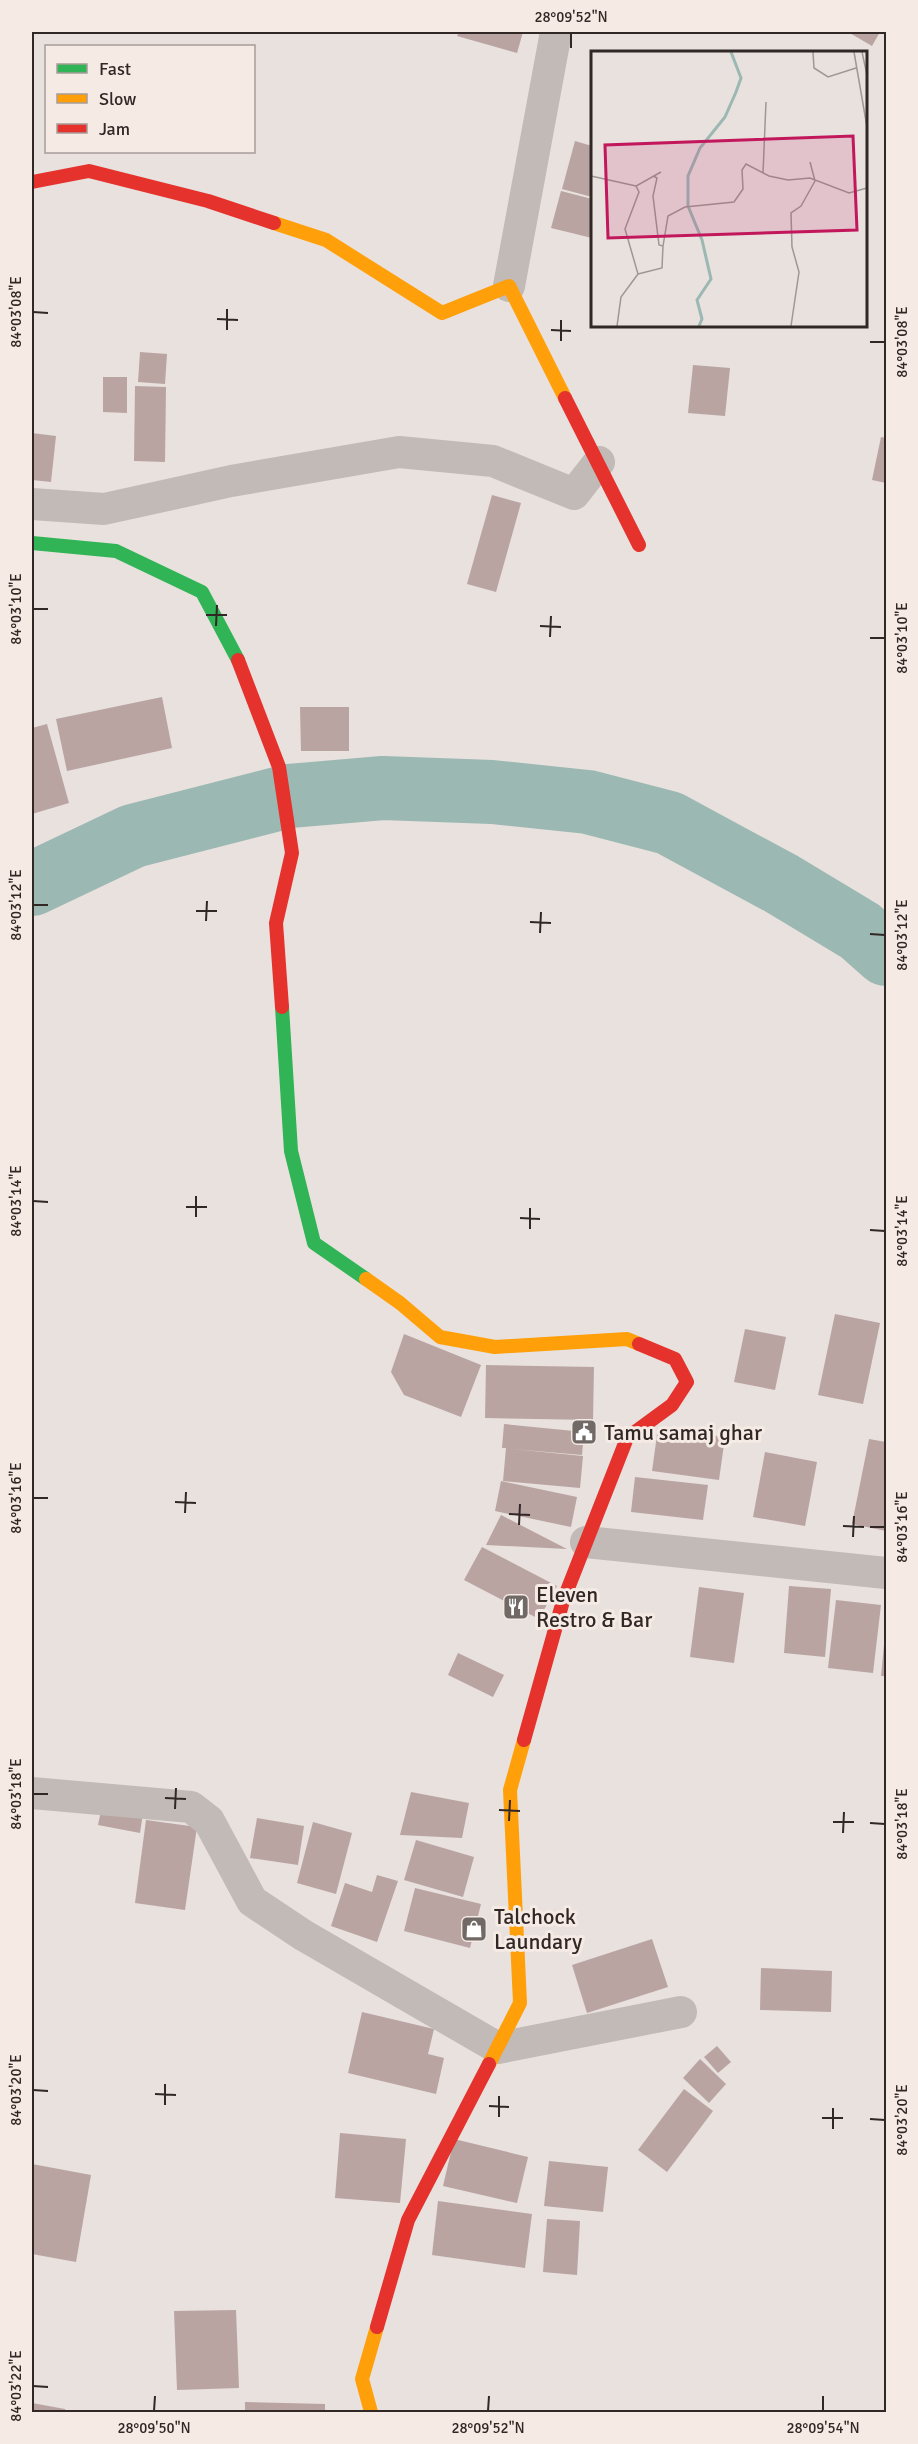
<svg xmlns="http://www.w3.org/2000/svg" width="918" height="2444" font-family="Signika,sans-serif">
	<style>
		.lines { fill: none; stroke-linecap: round; stroke-linejoin: round }
		.river { stroke: #9cb8b3; stroke-width: 64 }
		.building { fill: #b9a4a2 }
		.street { stroke: #c1bab7; stroke-width: 32 }
		.fast { stroke: #30b455; stroke-width: 14 }
		.slow { stroke: #ff9f0a; stroke-width: 14 }
		.jam { stroke: #e5322d; stroke-width: 14 }
		.ticks { fill: none; stroke: #312826; stroke-width: 2 }
		.labels { text-anchor: middle; dominant-baseline: central; stroke-width: 6; stroke-linejoin: round; paint-order: stroke }
		.poi-label { font-size: 22px; fill: #312826; stroke: #f5ebe4; text-anchor: start }
		.inset-river { fill: none; stroke: #9cb8b3; stroke-width: 3 }
		.inset-road { fill: none; stroke: #9f9794; stroke-width: 1.5 }
		.view { fill: #c2185b; fill-opacity: 0.15; stroke: #c2185b; stroke-width: 3 }
		.inset-edge { fill: none; stroke: #312826; stroke-width: 3 }
		.neatline { fill: none; stroke: #312826; stroke-width: 2 }
		.ticks-label { font-size: 15px; text-anchor: middle; fill: #312826 }
	</style>
	<rect width="100%" height="100%" fill="#e8e1de"/>
	<g class="lines">
		<polyline class="river" points="32,884 133,836 289,796 383,788 492,792 588,802 669,823 782,884 860,931 886,954"/>
	</g>
	<g class="building">
		<polygon points="459,32 523,32 517,53 457,36"/>
		<polygon points="848,32 880,32 872,46"/>
		<polygon points="575,141 592,146 592,197 562,189"/>
		<polygon points="561,191 592,199 592,238 551,228"/>
		<polygon points="140,352 167,354 165,384 138,382"/>
		<polygon points="693,365 730,368 725,416 688,413"/>
		<polygon points="103,377 127,377 127,413 103,412"/>
		<polygon points="135,386 166,387 165,462 134,461"/>
		<polygon points="32,433 56,436 51,482 32,480"/>
		<polygon points="881,437 886,438 886,483 872,480"/>
		<polygon points="492,495 521,503 496,592 467,584"/>
		<polygon points="162,697 172,748 67,771 56,719"/>
		<polygon points="300,707 349,707 349,751 301,751"/>
		<polygon points="47,724 69,803 32,814 32,728"/>
		<polygon points="835,1314 880,1323 863,1404 818,1395"/>
		<polygon points="745,1329 786,1337 775,1390 734,1382"/>
		<polygon points="404,1334 481,1365 461,1417 404,1395 391,1372"/>
		<polygon points="486,1365 594,1367 593,1420 485,1418"/>
		<polygon points="504,1424 584,1432 582,1455 512,1449 583,1456 580,1488 503,1481 506,1448 502,1448"/>
		<polygon points="658,1428 725,1437 719,1480 652,1471"/>
		<polygon points="869,1439 886,1442 886,1531 852,1524"/>
		<polygon points="765,1452 817,1462 805,1526 753,1517"/>
		<polygon points="635,1477 708,1485 703,1520 631,1512"/>
		<polygon points="501,1481 577,1497 571,1527 495,1511"/>
		<polygon points="501,1515 567,1549 486,1545"/>
		<polygon points="482,1547 557,1586 539,1619 464,1580"/>
		<polygon points="789,1586 831,1589 825,1657 784,1653"/>
		<polygon points="699,1587 744,1593 734,1663 690,1657"/>
		<polygon points="836,1600 881,1605 873,1673 828,1668"/>
		<polygon points="885,1634 886,1635 886,1676 881,1676"/>
		<polygon points="458,1653 504,1675 493,1697 448,1675"/>
		<polygon points="411,1792 469,1803 462,1838 400,1835"/>
		<polygon points="102,1806 143,1813 140,1833 98,1825"/>
		<polygon points="257,1818 304,1826 298,1865 250,1858"/>
		<polygon points="146,1820 197,1827 185,1910 135,1903"/>
		<polygon points="313,1822 352,1833 336,1894 297,1883"/>
		<polygon points="416,1840 474,1857 463,1897 404,1880"/>
		<polygon points="377,1875 398,1881 377,1942 331,1926 345,1883 372,1892"/>
		<polygon points="415,1888 481,1904 470,1948 404,1931"/>
		<polygon points="652,1939 668,1987 587,2013 572,1965"/>
		<polygon points="761,1968 832,1971 831,2012 760,2010"/>
		<polygon points="362,2012 434,2029 428,2054 444,2058 436,2094 348,2073"/>
		<polygon points="717,2046 731,2062 718,2073 704,2057"/>
		<polygon points="700,2059 726,2084 709,2103 683,2078"/>
		<polygon points="684,2089 713,2111 667,2172 638,2150"/>
		<polygon points="340,2133 406,2139 400,2203 335,2198"/>
		<polygon points="454,2139 528,2157 517,2203 443,2186"/>
		<polygon points="549,2161 608,2167 603,2212 544,2206"/>
		<polygon points="32,2164 91,2175 76,2262 32,2254"/>
		<polygon points="438,2201 532,2214 525,2268 432,2255"/>
		<polygon points="547,2219 580,2221 577,2275 543,2272"/>
		<polygon points="236,2310 239,2388 177,2390 174,2311"/>
		<polygon points="245,2402 325,2404 325,2412 245,2412"/>
		<polygon points="32,2403 65,2409 66,2412 32,2412"/>
	</g>
	<g class="lines">
		<g class="street">
			<polyline points="509,286 556,32"/>
			<polyline points="32,504 104,509 231,481 399,452 493,461 574,494 599,462"/>
			<polyline points="586,1542 886,1573"/>
			<polyline points="32,1793 191,1807 209,1821 252,1901 303,1935 498,2048 681,2012"/>
		</g>
		<g class="fast">
			<polyline points="32,543 116,551 202,592 238,660"/>
			<polyline points="282,1007 291,1151 314,1243 366,1279"/>
		</g>
		<g class="slow">
			<polyline points="274,223 326,240 442,313 509,286 565,398"/>
			<polyline points="366,1279 400,1303 440,1337 495,1347 627,1339 639,1344"/>
			<polyline points="489,2064 520,2003 510,1790 524,1740"/>
			<polyline points="371,2412 362,2379 377,2327"/>
		</g>
		<g class="jam">
			<polyline points="32,182 89,171 208,201 274,223"/>
			<polyline points="565,398 639,545"/>
			<polyline points="238,660 279,767 292,853 276,923 282,1007"/>
			<polyline points="524,1740 563,1601 627,1438 672,1405 687,1382 675,1359 639,1344"/>
			<polyline points="377,2327 408,2220 489,2064"/>
		</g>
	</g>
	<path class="ticks" d="M571 48V33M33 312 48 313M217 319 238 320M227 330V309M551 330 571 331M561 341V320M870 342H885M33 609H48M206 615H227M216 626 217 605M540 626 561 627M550 637 551 616M870 638H885M33 905H48M196 911H217M206 921 207 901M530 922 551 923M540 933 541 912M870 934 885 935M33 1201 48 1202M186 1207H207M196 1217V1196M520 1218 540 1219M530 1229V1208M870 1230 885 1231M33 1498H48M175 1502 196 1503M185 1513 186 1492M509 1514 530 1515M519 1525 520 1504M843 1526 864 1527M870 1527H885M853 1537 854 1516M33 1794H48M165 1798 186 1799M175 1809 176 1788M499 1810 520 1811M509 1821 510 1800M833 1822H854M870 1823 885 1824M843 1833 844 1812M33 2090 48 2091M155 2094 176 2095M165 2105V2084M489 2106 509 2107M499 2117V2096M822 2118H843M870 2119 885 2120M833 2129V2108M33 2386 48 2387M154 2411 155 2396M488 2411 489 2396M823 2411V2396"/>
	<defs>
		<symbol id="civic-square" viewBox="-11 -11 22 22"><rect x="-9" y="-9" width="18" height="18" rx="4" fill="#716966" stroke="#f5ebe4"/><path d="M-.6-6.5H3V-4.5H.6V-3L4-1V1h2V6H-6V1h2V-1L-.6-3ZM-1.2 2.5V6h2.4V2.5Z" fill="#fff"/></symbol>
		<symbol id="restaurant-square" viewBox="-11 -11 22 22"><rect x="-9" y="-9" width="18" height="18" rx="4" fill="#716966" stroke="#f5ebe4"/><path d="M-5-6h1v4h1v-4h1v4h1v-4h1v5L-1.5 .5V6h-2V.5L-5-1ZM5-6V6H3V1.5H1.5Q1.5-4 5-6Z" fill="#fff"/></symbol>
		<symbol id="shop-square" viewBox="-11 -11 22 22"><rect x="-9" y="-9" width="18" height="18" rx="4" fill="#716966" stroke="#f5ebe4"/><path d="M-5-2.5h2.3a2.7 3.5 0 0 1 5.4 0H5L5.5 6h-11ZM-1.5-2.5h3a1.5 2.3 0 0 0-3 0Z" fill="#fff"/></symbol>
	</defs>
	<g fill-rule="evenodd">
		<use href="#civic-square" x="569" y="1417" width="30" height="30"/>
		<use href="#restaurant-square" x="501" y="1592" width="30" height="30"/>
		<use href="#shop-square" x="459" y="1914" width="30" height="30"/>
	</g>
	<g class="labels">
		<g class="poi-label">
			<text x="604" y="1432">Tamu samaj ghar</text>
			<text x="536" y="1594">Eleven<tspan x="536" dy="25">Restro &amp; Bar</tspan></text>
			<text x="494" y="1916">Talchock<tspan x="494" dy="25">Laundary</tspan></text>
		</g>
	</g>
	<g transform="translate(591 51)">
		<rect width="276" height="276" fill="#e8e1de"/>
		<path class="inset-river" d="M108 275 111 268 106 249 120 228 111 189 97 155V125L109 97 134 66 145 41 150 27 140 1"/>
		<path class="inset-road" d="M222 1 223 17 237 26 265 17M263 1 276 76M271 1 276 24M172 122 175 51M0 125 45 135M72 195 77 165 94 156 143 151 152 138 151 119 155 113 178 125 197 129 219 127 258 142 276 137M47 223 71 217 72 195 68 194 62 145 66 127 62 125M26 275 30 246 47 223 34 178 48 141 45 135 70 121M200 275 208 221 201 196 200 162 210 155 224 130 219 111"/>
		<path class="view" d="M262 85 266 179 17 187 14 94Z"/>
		<rect width="276" height="276" class="inset-edge"/>
	</g>
	<rect width="918" height="2444" fill="none" stroke="#f5ebe4" stroke-width="66"/>
	<rect x="45" y="45" width="210" height="108" fill="#f5ebe4" stroke="#a79d98" stroke-width="1.5"/>
	<rect x="57" y="64" width="30" height="9" fill="#30b455" stroke="#a79d98" stroke-width="1.5"/>
	<text x="99" y="75" font-size="18" fill="#312826">Fast</text>
	<rect x="57" y="94" width="30" height="9" fill="#ff9f0a" stroke="#a79d98" stroke-width="1.5"/>
	<text x="99" y="105" font-size="18" fill="#312826">Slow</text>
	<rect x="57" y="124" width="30" height="9" fill="#e5322d" stroke="#a79d98" stroke-width="1.5"/>
	<text x="99" y="135" font-size="18" fill="#312826">Jam</text>
	<rect x="33" y="33" width="852" height="2378" class="neatline"/>
	<g class="ticks-label">
		<text x="571" y="22">28°09'52"N</text>
		<text transform="translate(16 312) rotate(-90)" y="5">84°03'08"E</text>
		<text transform="translate(902 342) rotate(-90)" y="5">84°03'08"E</text>
		<text transform="translate(16 609) rotate(-90)" y="5">84°03'10"E</text>
		<text transform="translate(902 638) rotate(-90)" y="5">84°03'10"E</text>
		<text transform="translate(16 905) rotate(-90)" y="5">84°03'12"E</text>
		<text transform="translate(902 935) rotate(-90)" y="5">84°03'12"E</text>
		<text transform="translate(16 1201) rotate(-90)" y="5">84°03'14"E</text>
		<text transform="translate(902 1231) rotate(-90)" y="5">84°03'14"E</text>
		<text transform="translate(16 1498) rotate(-90)" y="5">84°03'16"E</text>
		<text transform="translate(902 1527) rotate(-90)" y="5">84°03'16"E</text>
		<text transform="translate(16 1794) rotate(-90)" y="5">84°03'18"E</text>
		<text transform="translate(902 1824) rotate(-90)" y="5">84°03'18"E</text>
		<text transform="translate(16 2090) rotate(-90)" y="5">84°03'20"E</text>
		<text transform="translate(902 2120) rotate(-90)" y="5">84°03'20"E</text>
		<text transform="translate(16 2386) rotate(-90)" y="5">84°03'22"E</text>
		<text x="154" y="2433">28°09'50"N</text>
		<text x="488" y="2433">28°09'52"N</text>
		<text x="823" y="2433">28°09'54"N</text>
	</g>
</svg>
